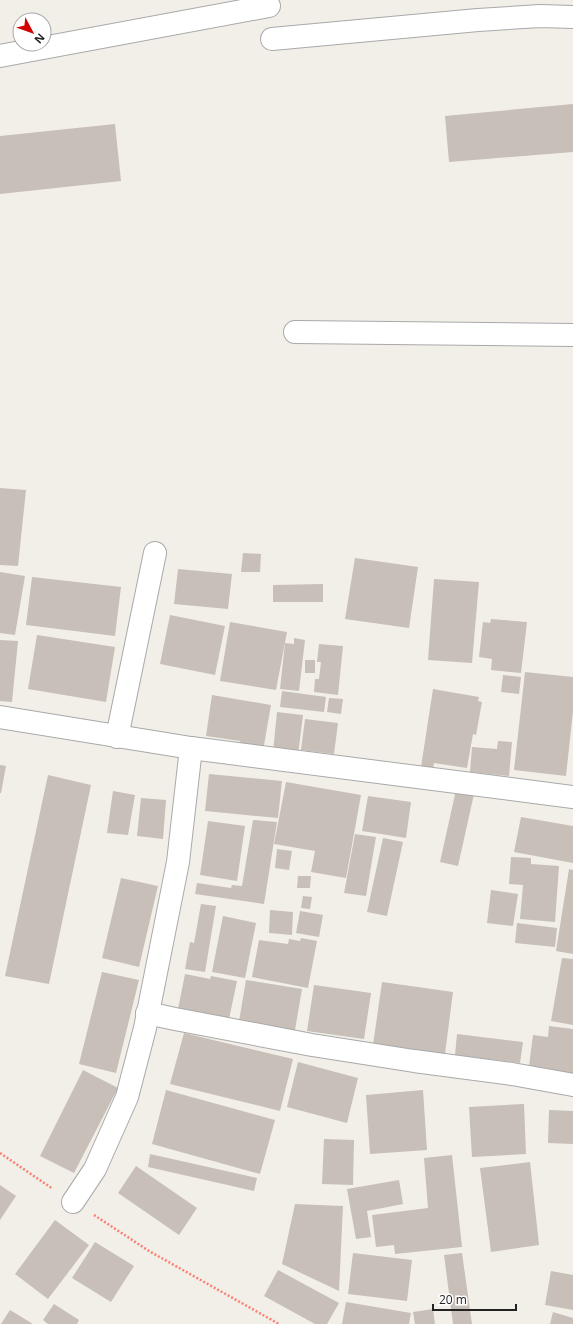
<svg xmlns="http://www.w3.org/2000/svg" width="573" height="1324" font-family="'Open Sans',sans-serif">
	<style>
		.building { fill: #c7bfb8 }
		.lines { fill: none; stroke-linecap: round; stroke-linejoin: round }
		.street-casing { stroke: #a9a9a9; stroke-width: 24 }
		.path { stroke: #fa8072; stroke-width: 2.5; stroke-dasharray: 2 2; stroke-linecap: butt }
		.street { stroke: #fff; stroke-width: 22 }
	</style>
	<rect width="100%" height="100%" fill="#f2efe9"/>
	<g class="building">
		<polygon points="573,104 573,152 449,162 445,116"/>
		<polygon points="115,124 121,181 0,194 0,136"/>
		<polygon points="0,488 26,490 18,566 0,565"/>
		<polygon points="243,553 261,554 260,572 241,572"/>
		<polygon points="355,558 418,567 409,628 345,619"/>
		<polygon points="178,569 232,574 228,609 174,604"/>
		<polygon points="0,572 25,576 15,635 0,633"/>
		<polygon points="32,577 121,587 115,636 26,625"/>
		<polygon points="434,579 479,582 472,663 428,660"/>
		<polygon points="323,584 323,602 273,602 273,585"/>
		<polygon points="170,615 225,626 215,675 160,664"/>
		<polygon points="491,619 527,622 521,673 491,670 492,659 479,657 483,622 490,623"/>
		<polygon points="230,622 287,632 276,690 220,681"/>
		<polygon points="37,635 115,647 106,702 28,689"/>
		<polygon points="294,638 305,640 299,691 280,689 285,643 294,644"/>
		<polygon points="0,640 18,641 12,702 0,701"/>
		<polygon points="319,644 343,646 338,695 314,692 315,679 319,679 321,662 317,662"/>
		<rect x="305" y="660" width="10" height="13"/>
		<polygon points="525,672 573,677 573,711 566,776 514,770"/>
		<polygon points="503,675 521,677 519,694 501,692"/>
		<polygon points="433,689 479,697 478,701 482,702 476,735 473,734 467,768 434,763 433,769 421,767"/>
		<polygon points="282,691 326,697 324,712 280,707"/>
		<polygon points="212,695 271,705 263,751 239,748 240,741 206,736"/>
		<polygon points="329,698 343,699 341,714 327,712"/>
		<polygon points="277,712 303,715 298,755 273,752"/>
		<polygon points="305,719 338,723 334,754 301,750"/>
		<polygon points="498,741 512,742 509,776 470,772 472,747 497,749"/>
		<polygon points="0,765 6,766 1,793 0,793"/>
		<polygon points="209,774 282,781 278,818 205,811"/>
		<polygon points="48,775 91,785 49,984 5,976"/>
		<polygon points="286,782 361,795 346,878 311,872 315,851 274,844"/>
		<polygon points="456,790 474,794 458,866 440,862"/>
		<polygon points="113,791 135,795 128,835 107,833"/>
		<polygon points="368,796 411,802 406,838 362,831"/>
		<polygon points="141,798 166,800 163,839 137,836"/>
		<polygon points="521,817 573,826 573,863 514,852"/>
		<polygon points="253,820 277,822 264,904 195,894 197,883 231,888 232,885 242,886"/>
		<polygon points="208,821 245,826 237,881 200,875"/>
		<polygon points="355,834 376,837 366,896 344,893"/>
		<polygon points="383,838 403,842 387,916 367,912"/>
		<polygon points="277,849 292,851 289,870 275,868"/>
		<polygon points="511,857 531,858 531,864 559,866 555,922 520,919 523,885 509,884"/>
		<polygon points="569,869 573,870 573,954 556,951"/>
		<polygon points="298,876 311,876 310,888 297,888"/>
		<polygon points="121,878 158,886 139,967 102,958"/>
		<polygon points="491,890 518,894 513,926 487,923"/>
		<polygon points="303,896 312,897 310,909 301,908"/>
		<polygon points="201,904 216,906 205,972 185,969 190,942 194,943"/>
		<polygon points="270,910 293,912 292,935 269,933"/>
		<polygon points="300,911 323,915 319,937 296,933"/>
		<polygon points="223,916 256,923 245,978 212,972"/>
		<polygon points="517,923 557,928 555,947 515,943"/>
		<polygon points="301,938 317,941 308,988 252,977 259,940 288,944 289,939 300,941"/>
		<polygon points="562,958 573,959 573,1025 551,1021"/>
		<polygon points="102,972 139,980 116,1073 79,1064"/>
		<polygon points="185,974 210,979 211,976 237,981 228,1024 177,1014"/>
		<polygon points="246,980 302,989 294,1036 238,1027"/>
		<polygon points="382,982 453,992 445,1054 373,1045"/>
		<polygon points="314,985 371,993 364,1039 307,1031"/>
		<polygon points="549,1026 573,1029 573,1079 528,1074 533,1035 548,1037"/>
		<polygon points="184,1033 293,1059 280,1111 170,1084"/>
		<polygon points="457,1034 523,1042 520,1063 455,1055"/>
		<polygon points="298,1062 358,1078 347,1123 287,1107"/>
		<polygon points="83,1070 118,1088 74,1173 40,1156"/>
		<polygon points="166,1090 275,1120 260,1174 152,1144"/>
		<polygon points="423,1090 427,1150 370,1154 366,1095"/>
		<polygon points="524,1104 526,1154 472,1157 469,1107"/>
		<polygon points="549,1110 573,1111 573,1144 548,1143"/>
		<polygon points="324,1139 354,1140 353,1185 322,1184"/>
		<polygon points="150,1154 257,1178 254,1191 148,1167"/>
		<polygon points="452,1155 462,1247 395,1254 394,1245 376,1247 372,1215 428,1208 424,1158"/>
		<polygon points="530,1162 539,1245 491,1252 480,1168"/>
		<polygon points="136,1166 197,1208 179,1235 118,1193"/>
		<polygon points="399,1180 403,1204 367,1211 371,1237 356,1239 347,1189"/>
		<polygon points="0,1185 16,1196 0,1220"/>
		<polygon points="295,1204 343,1206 339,1291 282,1264"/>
		<polygon points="55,1220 89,1245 48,1299 15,1274"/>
		<polygon points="95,1242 134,1266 111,1302 72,1278"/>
		<polygon points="353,1253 412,1260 407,1301 348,1294"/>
		<polygon points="462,1253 472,1324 453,1324 444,1255"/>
		<polygon points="278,1270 339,1303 327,1324 315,1324 264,1296"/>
		<polygon points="551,1271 573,1275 573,1310 545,1305"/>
		<polygon points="346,1302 411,1313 409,1324 342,1324"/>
		<polygon points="54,1304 79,1320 77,1324 48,1324 43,1320"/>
		<polygon points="433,1309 435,1324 415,1324 413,1312"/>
		<polygon points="10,1310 33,1324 1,1324"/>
		<polygon points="553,1312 573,1318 573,1324 550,1324"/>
	</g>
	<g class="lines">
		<defs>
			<g id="street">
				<polyline points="272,39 478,20 540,16 573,17"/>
				<polyline points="0,56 269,6"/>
				<polyline points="295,332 573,335"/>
				<polyline points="0,717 191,748 573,797"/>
				<polyline points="117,737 155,553"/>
				<polyline points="147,1013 175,1019 312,1045 414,1061 512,1074 573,1085"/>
				<polyline points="73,1202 95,1169 127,1097 145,1028 178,862 191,748"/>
			</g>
		</defs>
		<use href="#street" class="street-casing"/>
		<g class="path">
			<polyline points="0,1153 53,1189"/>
			<polyline points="94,1215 149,1251 279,1324"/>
		</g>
		<use href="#street" class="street"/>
	</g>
	<g transform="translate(32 32) rotate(131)"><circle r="19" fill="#ffffff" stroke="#a7a7a7"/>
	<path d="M0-3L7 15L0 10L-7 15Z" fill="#d40000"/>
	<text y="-6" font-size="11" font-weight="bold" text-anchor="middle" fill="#222222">N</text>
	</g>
	<path d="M433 1304v6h83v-6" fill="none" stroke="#222222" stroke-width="2"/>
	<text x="439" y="1304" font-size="12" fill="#222222" stroke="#ffffff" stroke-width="3" paint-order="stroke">20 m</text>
</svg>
